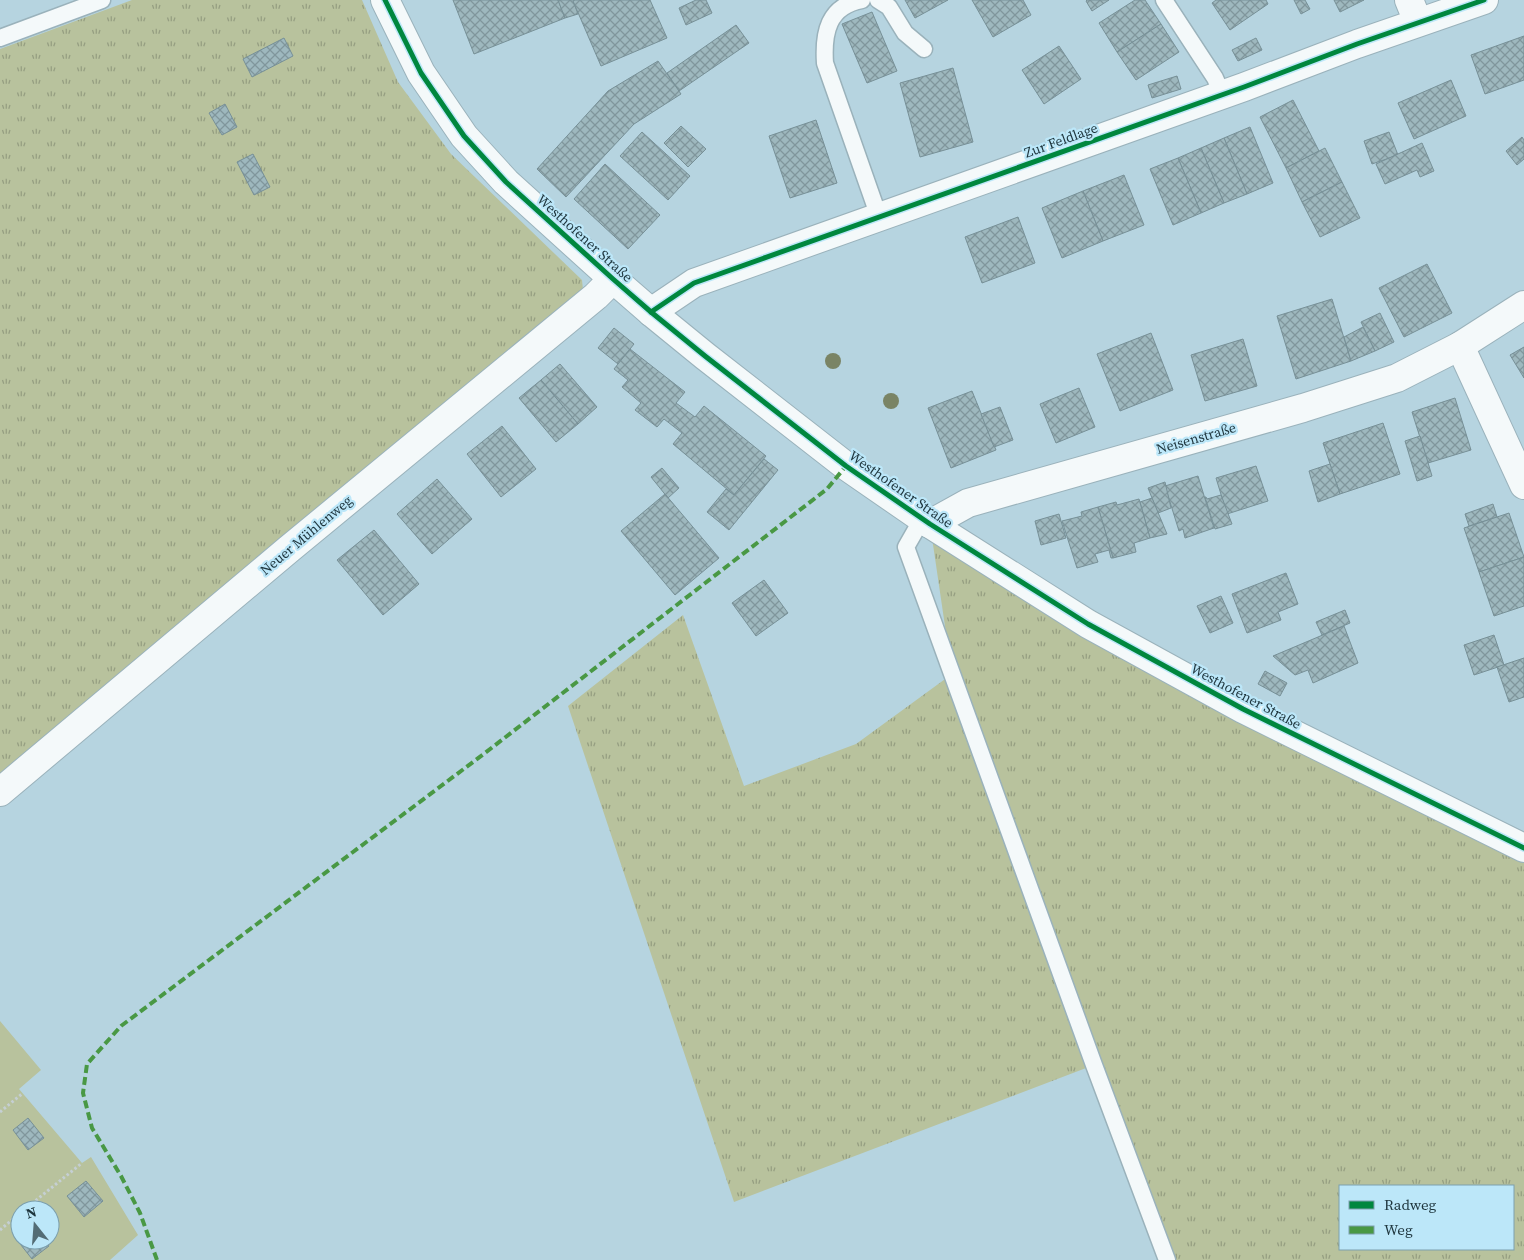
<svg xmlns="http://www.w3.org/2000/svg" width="1524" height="1260" font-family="'Source Serif 4',serif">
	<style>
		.grass { fill: url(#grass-tufts); fill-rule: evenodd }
		.garden { fill: #b8c29d; fill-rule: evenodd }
		.building { fill: url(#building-cross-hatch); stroke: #779097 }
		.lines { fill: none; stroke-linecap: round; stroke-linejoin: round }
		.service-casing { stroke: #9ab2bb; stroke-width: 19 }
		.minor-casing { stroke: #9ab2bb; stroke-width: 30 }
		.tertiary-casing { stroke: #9ab2bb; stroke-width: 30 }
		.path { stroke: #c5cfd3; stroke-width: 3; stroke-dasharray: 2.5 2.5; stroke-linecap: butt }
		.service { stroke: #f4f9fa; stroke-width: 16 }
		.minor { stroke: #f4f9fa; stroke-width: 28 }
		.tertiary { stroke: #f4f9fa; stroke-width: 28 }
		.quiet { stroke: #499844; stroke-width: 4; stroke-dasharray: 8 4; stroke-linecap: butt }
		.cycleway-casing { stroke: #bce7f9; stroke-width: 8 }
		.cycleway { stroke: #00873e; stroke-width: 5 }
		.tree { fill: #7a8465 }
		.labels { text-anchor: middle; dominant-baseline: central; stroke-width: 4.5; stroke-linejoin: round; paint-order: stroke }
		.street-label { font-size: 14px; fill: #1d343c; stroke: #bce7f9 }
	</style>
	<defs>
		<pattern id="grass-tufts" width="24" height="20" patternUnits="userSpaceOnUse" patternTransform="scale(1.25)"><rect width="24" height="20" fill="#b8c29d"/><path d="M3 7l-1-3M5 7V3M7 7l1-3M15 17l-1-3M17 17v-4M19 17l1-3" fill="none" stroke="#959e81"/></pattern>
		<pattern id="building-cross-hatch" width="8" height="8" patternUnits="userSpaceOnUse" patternTransform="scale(1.25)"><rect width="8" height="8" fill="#9eb8be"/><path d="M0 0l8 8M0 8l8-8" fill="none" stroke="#80969c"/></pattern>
	</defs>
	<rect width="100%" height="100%" fill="#b6d4e0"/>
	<g class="grass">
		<polygon points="132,0 362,0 398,82 451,154 582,280 583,290 0,776 0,49"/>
		<path d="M930 524 1524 848V1260H1167L1094 1065 734 1202 568 706 683 615 744 786 856 744 952 674ZM1340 1186H1513V1249H1340Z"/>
	</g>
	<path class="garden" d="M0 1021 41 1070 19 1089 82 1163 91 1157 138 1235 110 1260H0ZM20 1210H50V1240H20Z"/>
	<g class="building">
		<polygon points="453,0 558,0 565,18 474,54"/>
		<polygon points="558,0 575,0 573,1 578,14 565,18"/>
		<polygon points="575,0 650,0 667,38 601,66 573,1"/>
		<polygon points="696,0 706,0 712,13 686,25 679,8"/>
		<polygon points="905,0 948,0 915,18"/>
		<polygon points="972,0 1023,0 1031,15 993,37"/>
		<polygon points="1087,0 1109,0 1092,11 1086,1"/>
		<polygon points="1135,0 1145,0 1161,24 1117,52 1099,23"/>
		<polygon points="1216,0 1266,0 1268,4 1230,30 1212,3"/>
		<polygon points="1294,0 1305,0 1310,9 1301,14"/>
		<polygon points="1334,0 1364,0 1340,12"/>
		<polygon points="872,12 897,71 867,83 842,24"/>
		<polygon points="1161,24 1179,52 1136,80 1117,52"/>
		<polygon points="736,25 749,43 679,91 667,73"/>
		<polygon points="1524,36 1524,80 1485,94 1471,55"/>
		<polygon points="284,38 293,56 252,77 243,59"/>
		<polygon points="1256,38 1262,50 1238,61 1232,50"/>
		<polygon points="1059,46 1081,79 1044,104 1022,70"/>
		<polygon points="658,61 681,94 634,124 566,197 537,169 608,91"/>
		<polygon points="953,68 973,142 920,157 900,83"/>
		<polygon points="1177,76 1181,89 1152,98 1148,85"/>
		<polygon points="1451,80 1466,116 1414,139 1398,103"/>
		<polygon points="1293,100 1319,151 1286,168 1260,117"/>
		<polygon points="225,104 237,127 222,135 209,113"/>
		<polygon points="816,120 837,183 790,198 769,136"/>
		<polygon points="681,126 706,149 688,167 664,143"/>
		<polygon points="1250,127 1273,183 1247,194 1224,138"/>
		<polygon points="642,132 690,176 668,200 620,156"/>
		<polygon points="1389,132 1398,155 1372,164 1364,141"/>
		<polygon points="1522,137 1524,140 1524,159 1517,165 1506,151"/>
		<polygon points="1224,138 1247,194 1224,203 1201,148"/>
		<polygon points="1422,143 1434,171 1420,177 1417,170 1385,184 1376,164"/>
		<polygon points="1201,148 1224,203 1201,213 1178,158"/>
		<polygon points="1325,148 1342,182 1302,202 1286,168"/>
		<polygon points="253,154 270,187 254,195 237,162"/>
		<polygon points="1178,158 1201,213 1173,225 1150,169"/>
		<polygon points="605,164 660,215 628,249 574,199"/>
		<polygon points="1124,175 1144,225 1103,241 1083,191"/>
		<polygon points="1342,182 1360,218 1320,237 1302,202"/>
		<polygon points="1083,191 1103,241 1062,258 1042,208"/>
		<polygon points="1018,217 1035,263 982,283 965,237"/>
		<polygon points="1427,264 1452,313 1404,337 1379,288"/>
		<polygon points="1332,299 1351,361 1296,379 1277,316"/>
		<polygon points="1380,313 1394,342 1375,351 1361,322"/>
		<polygon points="1363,327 1375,351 1351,361 1344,337"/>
		<polygon points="614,328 634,344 618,364 598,348"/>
		<polygon points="1151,333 1173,390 1120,411 1097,354"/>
		<polygon points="1243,339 1257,386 1205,401 1191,355"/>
		<polygon points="1524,347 1524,378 1510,355"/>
		<polygon points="630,349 685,392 676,403 695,417 704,406 766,456 734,495 673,444 682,433 664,419 657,427 635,410 641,403 622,387 628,380 614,369"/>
		<polygon points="560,364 597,407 578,424 541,380"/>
		<polygon points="541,380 578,424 556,442 519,398"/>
		<polygon points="1079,388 1095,427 1056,443 1040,404"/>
		<polygon points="972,391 996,450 951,468 928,408"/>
		<polygon points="1455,398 1471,450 1428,463 1412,412"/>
		<polygon points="1000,407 1013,440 994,447 981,414"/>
		<polygon points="1383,423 1400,474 1340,494 1323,443"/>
		<polygon points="502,426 536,469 501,497 467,454"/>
		<polygon points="1420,436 1432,476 1417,481 1405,441"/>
		<polygon points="764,459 778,470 729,530 707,512 726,489 734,495"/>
		<polygon points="1330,464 1340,494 1318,502 1309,471"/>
		<polygon points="1256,466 1268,501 1227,514 1216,478"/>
		<polygon points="662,468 679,488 668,498 651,477"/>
		<polygon points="1198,476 1214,528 1185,538 1183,529 1179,531 1165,486"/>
		<polygon points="437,479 472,519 432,554 397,514"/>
		<polygon points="1165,482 1171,508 1158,513 1148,488"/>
		<polygon points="665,494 719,558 675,595 621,531"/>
		<polygon points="1221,495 1232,524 1215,529 1205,497 1206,497 1207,499"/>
		<polygon points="1152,498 1167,534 1150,538 1140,502"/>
		<polygon points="1139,499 1150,538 1134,543 1136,552 1113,558 1098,507 1116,502 1117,505"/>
		<polygon points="1493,504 1497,517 1469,526 1465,514"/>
		<polygon points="1098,507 1113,558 1111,558 1109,550 1095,554 1098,562 1077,568 1062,521 1082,516 1081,512"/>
		<polygon points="1509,513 1524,557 1479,572 1464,528"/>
		<polygon points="1059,514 1066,538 1041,545 1035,521"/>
		<polygon points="374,530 419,584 383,615 337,560"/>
		<polygon points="1524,557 1524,606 1494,616 1479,572"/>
		<polygon points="1286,573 1298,604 1278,612 1281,620 1247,633 1232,594"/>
		<polygon points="764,580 788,613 756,636 732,603"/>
		<polygon points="1221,596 1233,623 1210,633 1197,606"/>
		<polygon points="1345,610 1350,623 1322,635 1316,622"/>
		<polygon points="1344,626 1358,663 1313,683 1308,670 1295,675 1273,656"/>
		<polygon points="1494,635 1504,665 1474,675 1464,645"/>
		<polygon points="1524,658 1524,697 1509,702 1497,667"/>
		<polygon points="1265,671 1287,683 1280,696 1258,684"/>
		<polygon points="28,1118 44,1138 28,1150 13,1130"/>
		<polygon points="86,1181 103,1201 84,1217 67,1196"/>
		<polygon points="20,1238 20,1240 44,1240 49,1246 32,1259 17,1240"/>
	</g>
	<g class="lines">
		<defs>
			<g id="service">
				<path d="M862 0C828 6 823 33 825 63L879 217"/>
				<polyline points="878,0 889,7 905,33 924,49"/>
				<polyline points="1164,0 1215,78 1222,94"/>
				<polyline points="0,38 102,0"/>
				<polyline points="922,519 906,547 1094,1065 1167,1260"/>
			</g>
			<g id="minor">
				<polyline points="1409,0 1418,22"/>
				<polyline points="651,312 694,283 1244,87 1357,44 1484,0"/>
				<polyline points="1460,346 1524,485"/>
				<polyline points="930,524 968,503 1303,408 1397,378 1460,346 1524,305"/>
				<polyline points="0,792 289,549 596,296 613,279"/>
			</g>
			<polyline id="tertiary" points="385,0 421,73 464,136 506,182 613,279 651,312 705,356 846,466 930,524 1088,624 1243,709 1524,848"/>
		</defs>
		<use href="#service" class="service-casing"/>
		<use href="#minor" class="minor-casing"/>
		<use href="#tertiary" class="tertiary-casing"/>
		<g class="path">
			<polyline points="0,1112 23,1093"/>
			<polyline points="24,1210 82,1163"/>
			<polyline points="0,1230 20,1213"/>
		</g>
		<use href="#service" class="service"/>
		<use href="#minor" class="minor"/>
		<use href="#tertiary" class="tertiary"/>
		<polyline class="quiet" points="157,1260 140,1213 121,1176 92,1128 83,1093 87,1064 121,1026 485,753 827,489 846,466"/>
		<defs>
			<g id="cycleway">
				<polyline points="385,0 421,73 464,136 506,182 613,279 651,312 705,356 846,466 930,524 1088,624 1243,709 1524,848"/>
				<polyline points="651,312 694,283 1244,87 1357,44 1484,0"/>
			</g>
		</defs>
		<use href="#cycleway" class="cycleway-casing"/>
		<use href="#cycleway" class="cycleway"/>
	</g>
	<g class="tree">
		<circle cx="833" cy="361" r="8"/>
		<circle cx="891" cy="401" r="8"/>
	</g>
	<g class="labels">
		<g class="street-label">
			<text transform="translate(1061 140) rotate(-20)">Zur Feldlage</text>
			<text transform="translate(585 238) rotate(42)">Westhofener Straße</text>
			<text transform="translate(1196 438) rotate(-16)">Neisenstraße</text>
			<text transform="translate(901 489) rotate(35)">Westhofener Straße</text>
			<text transform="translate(306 535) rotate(-40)">Neuer Mühlenweg</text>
			<text transform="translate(1246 696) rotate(28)">Westhofener Straße</text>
		</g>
	</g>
	<rect x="1339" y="1185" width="175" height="65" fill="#bce7f9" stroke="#7c9fad"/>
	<rect x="1349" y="1201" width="25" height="8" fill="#00873e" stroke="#7c9fad"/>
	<text x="1384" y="1210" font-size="15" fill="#1d343c">Radweg</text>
	<rect x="1349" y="1226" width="25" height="8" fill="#499844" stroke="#7c9fad"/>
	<text x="1384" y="1235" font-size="15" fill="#1d343c">Weg</text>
	<g transform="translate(35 1225) rotate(343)"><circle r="24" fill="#bce7f9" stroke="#7c9fad"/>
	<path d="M0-4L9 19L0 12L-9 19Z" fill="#536c75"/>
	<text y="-8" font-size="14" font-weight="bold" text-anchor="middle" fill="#1d343c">N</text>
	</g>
</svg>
